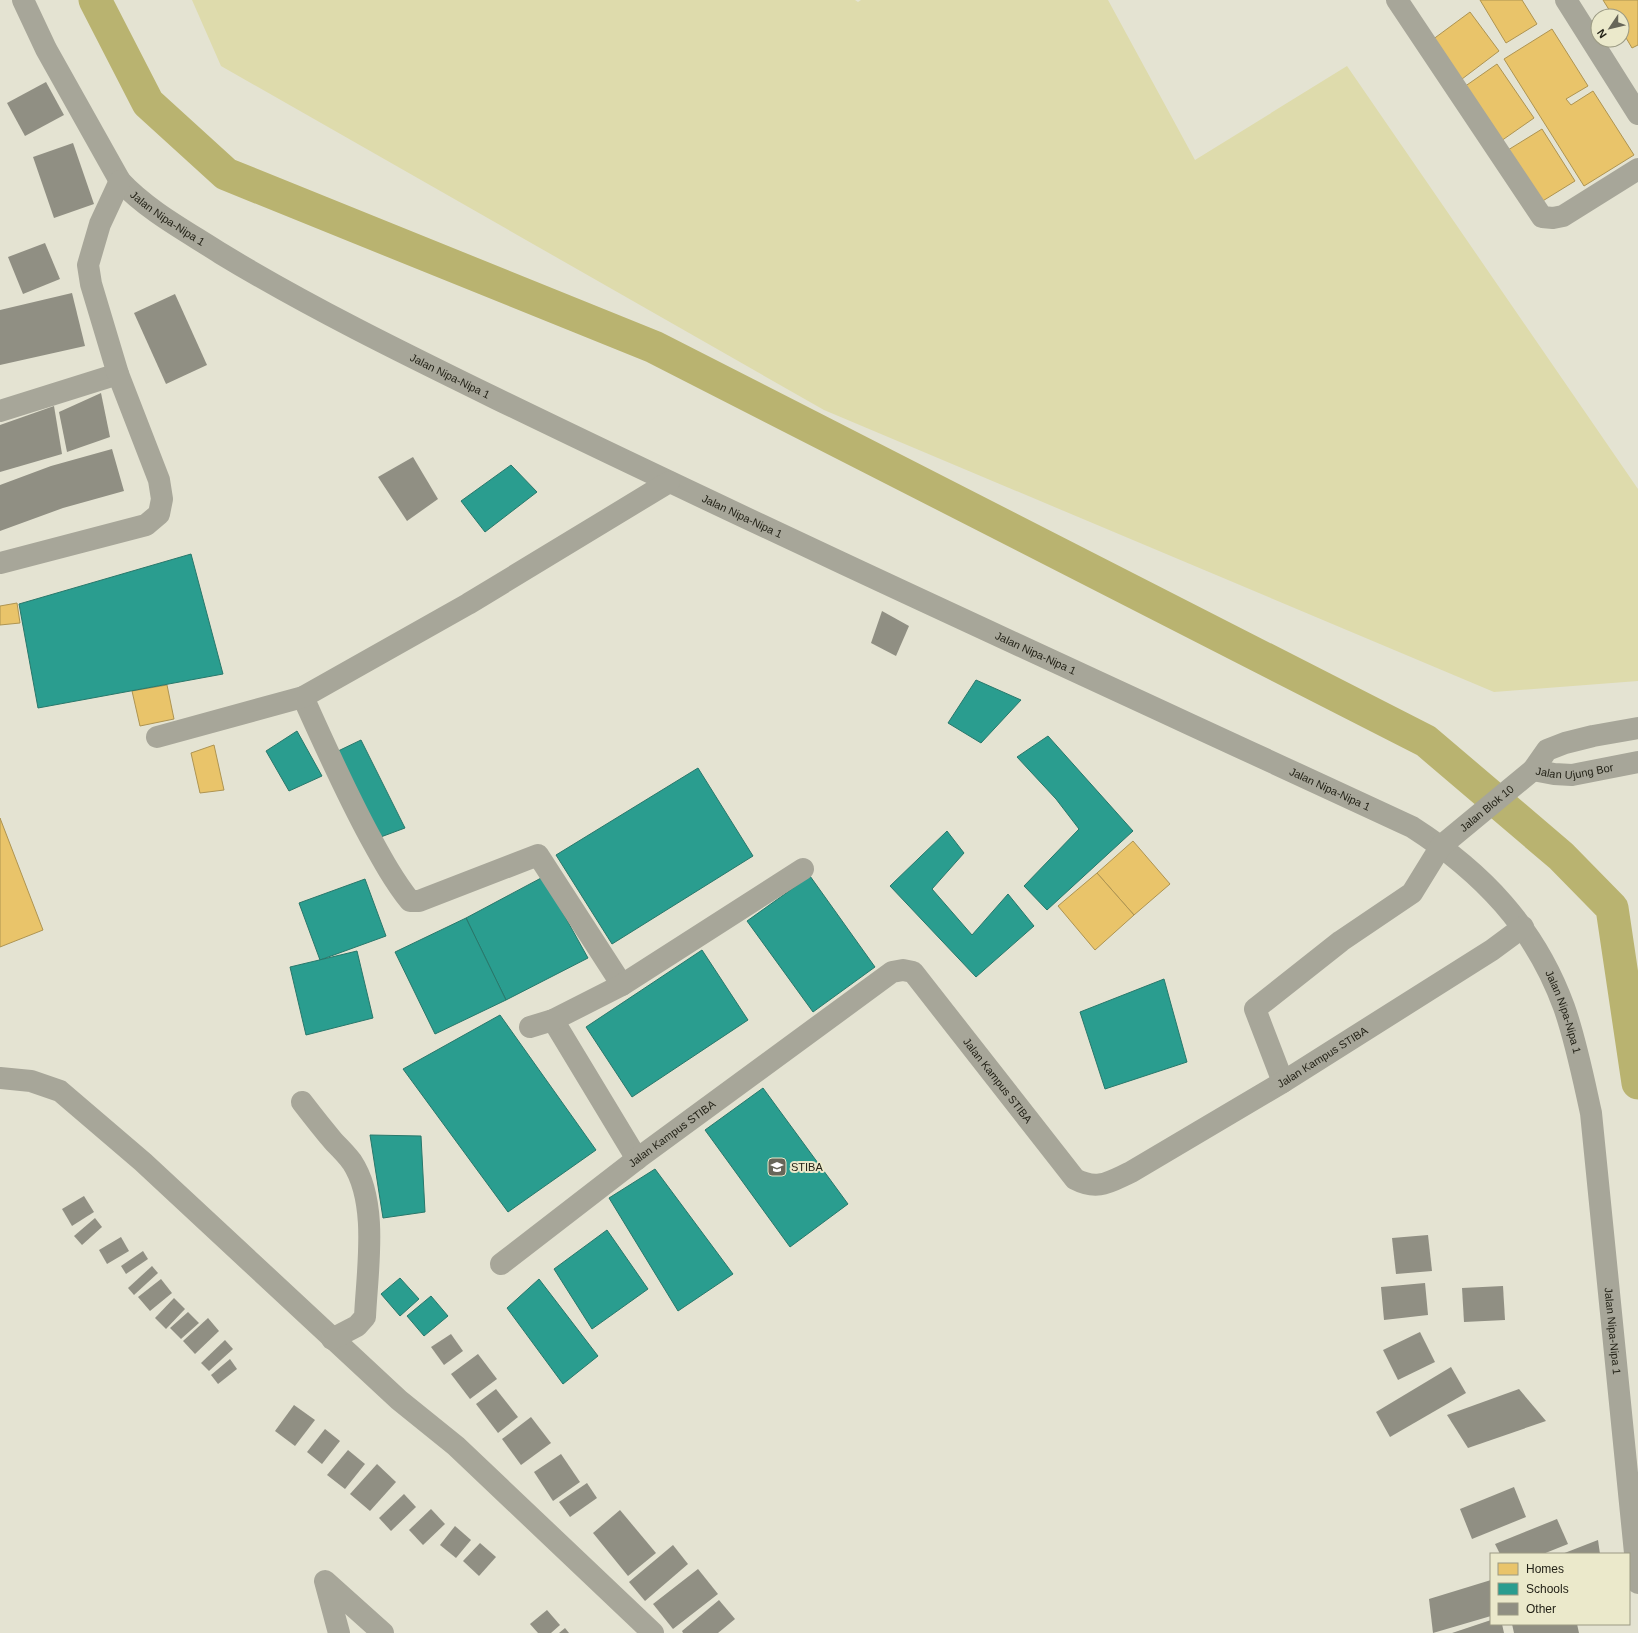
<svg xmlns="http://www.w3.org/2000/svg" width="1638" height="1633" font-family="Helvetica,sans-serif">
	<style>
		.green { fill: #dedbac }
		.homes { fill: #e9c46a; stroke: #ae9451 }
		.schools { fill: #2a9d8f; stroke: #28786b }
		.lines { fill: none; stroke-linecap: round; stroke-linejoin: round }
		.canal { stroke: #b9b370; stroke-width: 33 }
		.building { fill: #908f83 }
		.minor { stroke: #a7a699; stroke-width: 22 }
		.labels { text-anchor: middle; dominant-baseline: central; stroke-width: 4; stroke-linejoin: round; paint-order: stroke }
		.street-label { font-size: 11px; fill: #242318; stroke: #ebe9cb }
		.poi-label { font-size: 11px; fill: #242318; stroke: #ebe9cb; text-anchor: start }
	</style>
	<rect width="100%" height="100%" fill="#e4e3d2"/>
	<polygon class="green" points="192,0 855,0 858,2 861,0 1108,0 1195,160 1347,66 1638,489 1638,681 1494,692 824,410 221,66"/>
	<g class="homes">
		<polygon points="1480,0 1522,0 1537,24 1506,43"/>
		<polygon points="1603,0 1638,0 1638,45 1632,48 1622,31 1622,16 1613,16"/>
		<polygon points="1470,12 1499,51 1462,79 1432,40"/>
		<polygon points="1552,29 1588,86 1566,99 1571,105 1593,91 1634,155 1584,186 1504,59"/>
		<polygon points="1497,64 1534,118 1501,141 1464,87"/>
		<polygon points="1542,129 1575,181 1541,202 1508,150"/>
		<polygon points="17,603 20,623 0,625 0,606"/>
		<polygon points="167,685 174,719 140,726 132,691"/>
		<polygon points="214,745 224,790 200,793 191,753"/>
		<polygon points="0,818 43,930 0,947"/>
		<polygon points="1133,841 1170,884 1134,915 1097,873"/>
		<polygon points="1097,873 1134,915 1095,950 1058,906"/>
	</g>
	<g class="schools">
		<polygon points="511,465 537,492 485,532 461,501"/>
		<polygon points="191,554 223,674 38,708 19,604"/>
		<polygon points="976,680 1021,700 981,743 948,723"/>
		<polygon points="297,731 322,776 289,791 266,751"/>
		<polygon points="1048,736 1133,831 1047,910 1024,886 1079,829 1056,799 1017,757"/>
		<polygon points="361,740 405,828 378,838 336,752"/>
		<polygon points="698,768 753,856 612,944 556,855"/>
		<polygon points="947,831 964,853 932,889 972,935 1008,894 1034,926 976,977 890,886"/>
		<polygon points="810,876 875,967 813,1012 747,921"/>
		<polygon points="543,877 588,958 506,1000 466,918"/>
		<polygon points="365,879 386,936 320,960 299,903"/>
		<polygon points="466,918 506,1000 435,1034 395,952"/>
		<polygon points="702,950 748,1020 632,1097 586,1027"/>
		<polygon points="357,951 373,1018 306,1035 290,967"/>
		<polygon points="1164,979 1187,1062 1105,1089 1080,1012"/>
		<polygon points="500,1015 596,1150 508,1212 403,1069"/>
		<polygon points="763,1088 848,1204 790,1247 705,1130"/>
		<polygon points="370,1135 421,1136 425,1212 383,1218"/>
		<polygon points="655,1169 733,1274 678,1311 609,1198"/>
		<polygon points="607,1230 648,1289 592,1329 554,1269"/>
		<polygon points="400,1278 419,1299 400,1316 381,1294"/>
		<polygon points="539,1279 598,1356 563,1384 507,1308"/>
		<polygon points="431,1296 448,1316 424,1336 407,1316"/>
	</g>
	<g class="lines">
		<polyline class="canal" points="95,0 148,103 226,174 654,347 1426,741 1561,856 1612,908 1638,1083"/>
	</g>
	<g class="building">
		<polygon points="46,82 64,115 25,136 7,103"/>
		<polygon points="73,143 94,204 54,218 33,157"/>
		<polygon points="45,243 60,279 23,294 8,257"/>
		<polygon points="72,293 85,346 0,365 0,310"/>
		<polygon points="175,294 207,365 166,384 134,313"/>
		<polygon points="101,393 110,437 67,452 59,412"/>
		<polygon points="54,406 62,454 0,472 0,425"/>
		<polygon points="112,449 124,491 63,508 0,531 0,485 51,466"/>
		<polygon points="413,457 438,499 407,521 378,477"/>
		<polygon points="882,611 909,626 896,656 871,643"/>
		<polygon points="84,1196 94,1212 72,1226 62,1209"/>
		<polygon points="95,1218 102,1227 82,1245 74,1236"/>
		<polygon points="1428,1235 1432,1271 1396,1274 1392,1238"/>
		<polygon points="121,1237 129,1251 107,1264 99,1250"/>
		<polygon points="143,1251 148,1259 126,1274 121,1266"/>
		<polygon points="152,1266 158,1273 134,1295 128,1288"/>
		<polygon points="161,1279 172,1293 150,1311 138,1297"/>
		<polygon points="1425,1283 1428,1315 1384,1320 1381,1287"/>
		<polygon points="1503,1286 1505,1320 1464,1322 1462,1288"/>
		<polygon points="174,1298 185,1309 166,1329 155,1318"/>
		<polygon points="188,1312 199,1323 181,1339 170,1328"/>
		<polygon points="208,1318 219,1331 195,1354 183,1341"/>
		<polygon points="1420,1332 1435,1362 1398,1380 1383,1350"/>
		<polygon points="451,1334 463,1351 444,1365 431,1347"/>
		<polygon points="225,1340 233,1349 209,1371 201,1363"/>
		<polygon points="478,1354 497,1379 470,1399 451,1374"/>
		<polygon points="230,1359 237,1369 218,1384 211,1375"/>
		<polygon points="1451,1367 1466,1393 1390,1437 1376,1412"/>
		<polygon points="496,1389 518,1417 498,1433 476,1404"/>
		<polygon points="1519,1389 1546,1421 1468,1448 1447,1415"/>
		<polygon points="294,1405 315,1420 295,1446 275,1431"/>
		<polygon points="531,1417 551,1443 521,1465 502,1439"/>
		<polygon points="325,1429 340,1441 322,1464 307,1452"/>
		<polygon points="348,1450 365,1464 345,1489 327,1475"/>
		<polygon points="561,1454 580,1482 553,1501 534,1472"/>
		<polygon points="377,1464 396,1482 370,1511 350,1494"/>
		<polygon points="587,1483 597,1498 570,1517 559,1502"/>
		<polygon points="1514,1487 1526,1517 1472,1539 1460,1509"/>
		<polygon points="404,1494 416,1507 391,1531 379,1518"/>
		<polygon points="431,1509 445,1524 423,1545 409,1530"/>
		<polygon points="620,1510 656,1553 628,1576 593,1533"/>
		<polygon points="1557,1519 1568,1544 1543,1554 1500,1554 1495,1544"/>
		<polygon points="455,1526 471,1540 456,1558 440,1545"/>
		<polygon points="1598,1540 1600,1554 1562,1554"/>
		<polygon points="480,1543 496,1557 479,1576 463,1561"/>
		<polygon points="673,1545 688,1564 645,1601 629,1582"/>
		<polygon points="698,1569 718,1594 673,1629 653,1604"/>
		<polygon points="1491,1580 1491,1616 1433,1633 1429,1599"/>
		<polygon points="719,1600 735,1619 718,1633 683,1633 682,1631"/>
		<polygon points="547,1610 560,1625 551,1633 538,1633 530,1624"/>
		<polygon points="1491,1620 1491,1624 1502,1624 1504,1633 1452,1633"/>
		<polygon points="1512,1624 1577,1624 1579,1633 1514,1633"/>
		<polygon points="565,1628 569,1633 559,1633"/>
	</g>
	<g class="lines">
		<g class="minor">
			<path id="s1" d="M23 0 46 49 120 181C148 211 186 231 220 253 309 307 403 353 497 399 800 546 1106 685 1412 827 1482 872 1535 927 1564 1007 1576 1041 1583 1077 1591 1113L1638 1583"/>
			<polyline points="1397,0 1542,217 1553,218 1563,216 1638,169"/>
			<polyline points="1566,0 1638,114"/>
			<polyline points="0,411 118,374"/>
			<polyline points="0,563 146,525 159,514 162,499 159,480 118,374 91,284 88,265 100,224 120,181"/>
			<path d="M303 697C324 744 345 791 370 837 382 859 394 881 410 901H419L538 855 622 985"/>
			<polyline points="157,737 303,697 468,604 669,482"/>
			<path id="s2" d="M1533 770 1554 774 1572 775 1638 762"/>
			<polyline points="553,1020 637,1159"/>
			<polyline points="530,1027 553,1020 622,985 803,869"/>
			<polyline points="0,1078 31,1081 60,1091 143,1162 399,1400 456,1446 653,1633"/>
			<path id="s3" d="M1283 1082 1255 1009 1341 941 1412 893 1441 846 1533 770 1547 750 1565 743 1593 736 1638 728"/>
			<path d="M302 1102C312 1115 323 1129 334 1142 340 1148 347 1155 352 1162 379 1203 367 1271 365 1317L357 1326 332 1339"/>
			<path id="s4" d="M501 1264 637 1159 892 972 903 970 913 972 1075 1179C1098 1191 1109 1182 1131 1172L1283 1082 1492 950 1523 927"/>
			<polyline points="339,1633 325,1581 383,1633"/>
		</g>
	</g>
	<defs>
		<symbol id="university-square" viewBox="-11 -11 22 22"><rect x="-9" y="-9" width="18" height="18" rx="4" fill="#676659" stroke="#ebe9cb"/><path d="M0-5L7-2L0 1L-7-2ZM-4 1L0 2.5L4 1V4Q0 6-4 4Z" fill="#fff"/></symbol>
	</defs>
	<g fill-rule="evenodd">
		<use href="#university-square" x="766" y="1156" width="22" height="22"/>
	</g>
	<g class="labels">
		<g class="street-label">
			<text stroke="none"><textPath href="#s1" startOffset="266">Jalan Nipa-Nipa 1</textPath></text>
			<text stroke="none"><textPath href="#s1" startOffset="590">Jalan Nipa-Nipa 1</textPath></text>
			<text stroke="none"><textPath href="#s1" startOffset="914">Jalan Nipa-Nipa 1</textPath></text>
			<text stroke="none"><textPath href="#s1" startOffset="1238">Jalan Nipa-Nipa 1</textPath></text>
			<text stroke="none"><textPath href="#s2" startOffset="42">Jalan Ujung Bor</textPath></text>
			<text stroke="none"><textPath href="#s1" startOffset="1562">Jalan Nipa-Nipa 1</textPath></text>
			<text stroke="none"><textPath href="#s3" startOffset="388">Jalan Blok 10</textPath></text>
			<text stroke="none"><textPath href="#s1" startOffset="1897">Jalan Nipa-Nipa 1</textPath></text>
			<text stroke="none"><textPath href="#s4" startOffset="1055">Jalan Kampus STIBA</textPath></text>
			<text stroke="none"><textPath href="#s4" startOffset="647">Jalan Kampus STIBA</textPath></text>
			<text stroke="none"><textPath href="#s4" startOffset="215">Jalan Kampus STIBA</textPath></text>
			<text stroke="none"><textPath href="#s1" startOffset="2221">Jalan Nipa-Nipa 1</textPath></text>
		</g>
		<g class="poi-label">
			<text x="791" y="1167">STIBA</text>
		</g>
	</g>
	<rect x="1490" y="1553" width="140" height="72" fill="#ebe9cb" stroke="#9b9a83"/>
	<rect x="1498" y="1563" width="20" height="12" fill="#e9c46a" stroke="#9b9a83"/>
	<text x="1526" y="1573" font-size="12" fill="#242318">Homes</text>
	<rect x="1498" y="1583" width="20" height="12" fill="#2a9d8f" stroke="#9b9a83"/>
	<text x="1526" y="1593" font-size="12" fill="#242318">Schools</text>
	<rect x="1498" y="1603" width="20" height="12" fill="#908f83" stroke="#9b9a83"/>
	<text x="1526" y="1613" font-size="12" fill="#242318">Other</text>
	<g transform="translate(1610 28) rotate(235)"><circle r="19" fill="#ebe9cb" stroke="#9b9a83"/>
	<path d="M0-3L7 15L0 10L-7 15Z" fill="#676659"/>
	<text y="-6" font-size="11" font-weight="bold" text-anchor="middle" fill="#242318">N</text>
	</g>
</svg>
